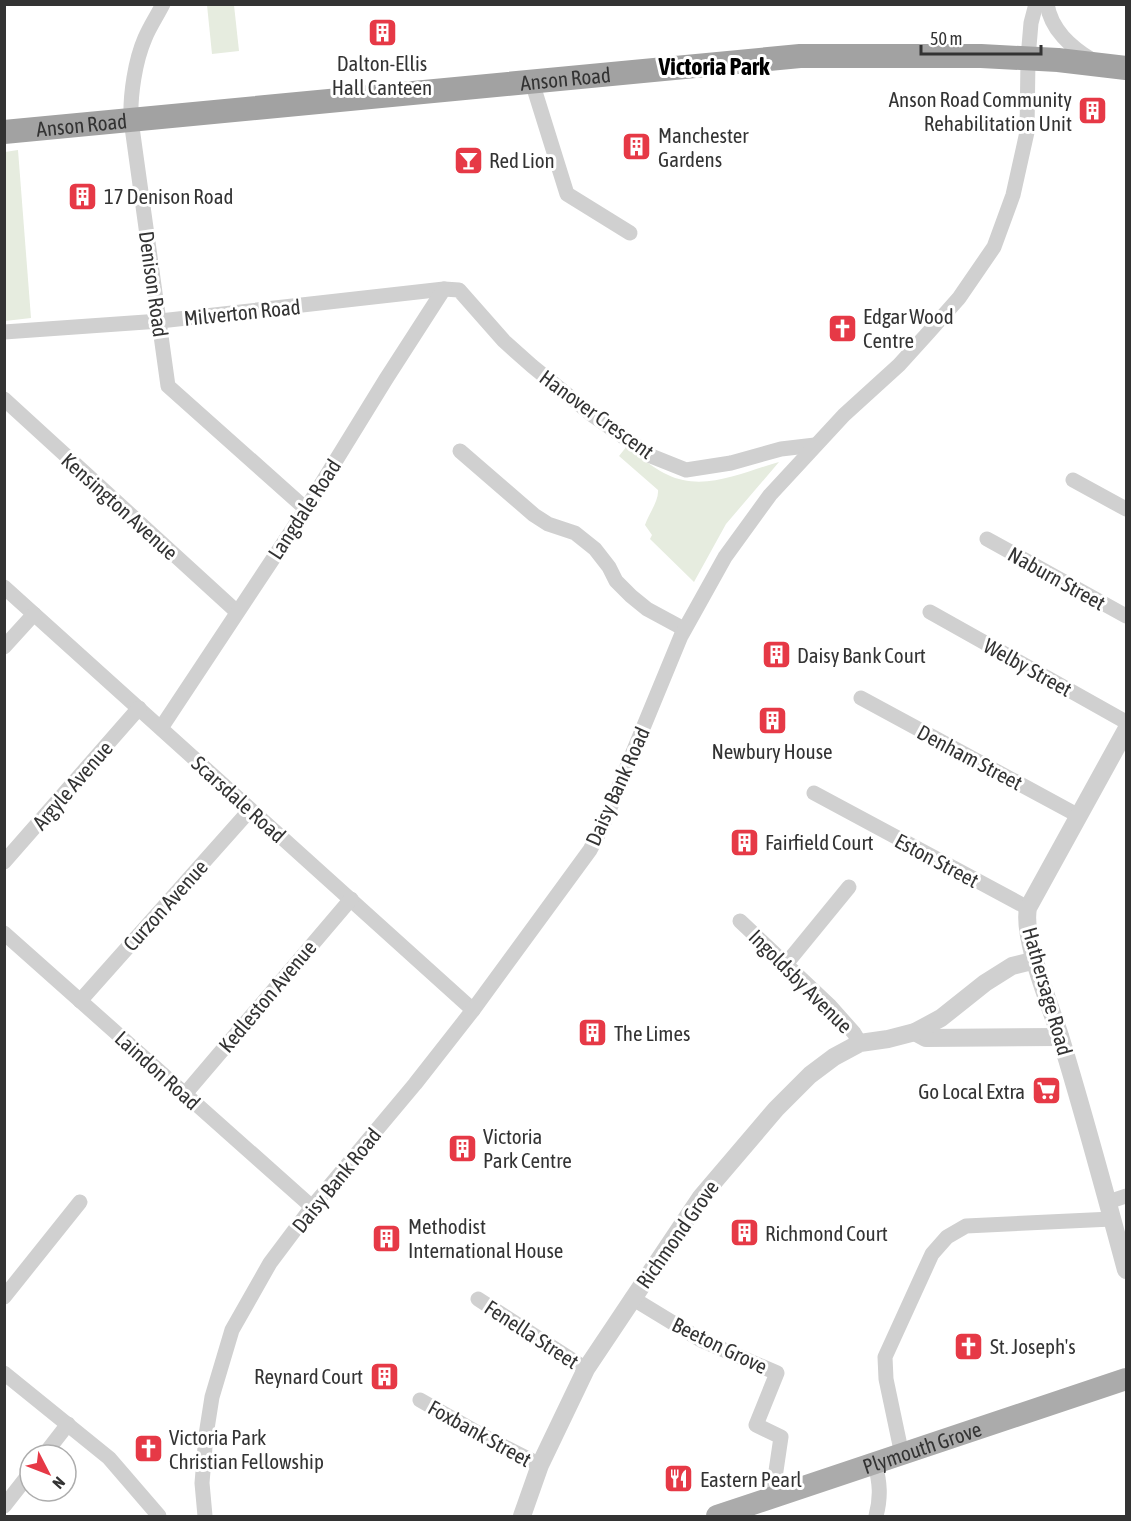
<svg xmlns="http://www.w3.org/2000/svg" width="1131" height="1521" font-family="'Asap Condensed',sans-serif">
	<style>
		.green { fill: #e6ecdf }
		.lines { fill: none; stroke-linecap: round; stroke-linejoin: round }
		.minor { stroke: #d0d0d0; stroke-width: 15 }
		.tertiary { stroke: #d0d0d0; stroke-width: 18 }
		.primary { stroke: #ababab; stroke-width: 22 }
		.trunk { stroke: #a2a2a2; stroke-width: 24 }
		.labels { text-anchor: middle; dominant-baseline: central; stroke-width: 6; stroke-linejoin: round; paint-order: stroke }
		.poi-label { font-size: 21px; fill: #333; stroke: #fff; text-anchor: start }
		.street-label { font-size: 21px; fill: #333; stroke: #fff }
		.quarter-label { font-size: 24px; font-weight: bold; fill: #000; stroke: #fff }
	</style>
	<rect width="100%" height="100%" fill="#fff"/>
	<g class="green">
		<polygon points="207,5 234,5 239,51 212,54"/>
		<polygon points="18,150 31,318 5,321 5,152"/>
		<path d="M627 446C643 459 662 476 683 480 715 487 750 470 779 462L726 524 694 582 650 539 652 535 645 525C649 513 659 501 658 490L619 456Z"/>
	</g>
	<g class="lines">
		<g class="minor">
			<path d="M163 4C157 16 150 26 145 38 135 61 130 95 131 120L168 386 306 509"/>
			<path d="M1047 4C1051 30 1071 47 1092 60"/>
			<polyline points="532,82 567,194 630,233"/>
			<polyline points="4,332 160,321 444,289 459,290 504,341 532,366 591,414 651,456 686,470 731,463 781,449 815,445"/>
			<polyline points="4,399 237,612"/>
			<polyline points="460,451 534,515 548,524 575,533 595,549 609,567 616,581 631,596 647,609 684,629"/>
			<polyline points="1073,480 1126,509"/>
			<polyline points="987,539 1126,616"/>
			<polyline points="4,587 473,1010"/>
			<polyline points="930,612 1126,722"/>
			<polyline points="4,647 34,614"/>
			<polyline points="861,698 1079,816"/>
			<polyline points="161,728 306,509 386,379 444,289"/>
			<polyline points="814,793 1028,908"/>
			<polyline points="4,862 139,708"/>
			<polyline points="740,921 830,1006 854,1033 860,1043"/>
			<polyline points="4,933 312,1207"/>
			<polyline points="786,964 849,887"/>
			<polyline points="80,1001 250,810"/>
			<polyline points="185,1094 351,899"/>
			<polyline points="1108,1202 1126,1196"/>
			<polyline points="4,1297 80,1202"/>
			<polyline points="632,1298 701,1340 777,1373 756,1425 781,1437 772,1498"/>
			<polyline points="478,1299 586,1369"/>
			<polyline points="4,1373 109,1458 159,1516"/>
			<polyline points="420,1400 485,1437 540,1465"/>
			<polyline points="44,1455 68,1424"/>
			<polyline points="902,1455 886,1379 885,1357 932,1254 947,1237 966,1226 1112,1219"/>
			<path d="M875 1464C880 1483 881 1497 876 1516"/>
			<polyline points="4,1506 30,1473"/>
			<polyline points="205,1516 202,1483 206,1435 212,1397 232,1330 270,1263 312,1207 415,1084 473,1010 590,850 603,825 681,636 725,557 770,495 844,415 899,365 928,333 959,298 994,247 1013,195 1027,132 1028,58 1031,23 1036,4"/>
		</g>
		<g class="tertiary">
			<path d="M1126 730 1028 908C1022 938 1050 1005 1060 1036 1084 1114 1105 1192 1126 1270"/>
			<polyline points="915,1032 926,1038 1060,1037"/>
			<polyline points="522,1516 540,1465 586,1369 701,1197 776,1109 810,1075 834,1057 860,1043 888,1039 915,1032 941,1018 985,983 1012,966 1036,960"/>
		</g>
		<path class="primary" id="s1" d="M717 1516 1126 1379"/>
		<path class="trunk" id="s2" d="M4 132 800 56H981L1058 60 1126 68"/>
	</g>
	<defs>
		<symbol id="building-square" viewBox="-11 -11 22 22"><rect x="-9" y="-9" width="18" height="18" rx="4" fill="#e63946" stroke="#fff"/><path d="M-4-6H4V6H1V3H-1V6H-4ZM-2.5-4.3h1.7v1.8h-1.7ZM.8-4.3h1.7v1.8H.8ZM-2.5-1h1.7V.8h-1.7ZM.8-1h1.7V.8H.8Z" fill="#fff"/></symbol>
		<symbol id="bar-square" viewBox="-11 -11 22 22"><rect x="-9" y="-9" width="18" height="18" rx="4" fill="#e63946" stroke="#fff"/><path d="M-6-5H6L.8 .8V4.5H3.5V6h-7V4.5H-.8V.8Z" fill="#fff"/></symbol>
		<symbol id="church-square" viewBox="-11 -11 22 22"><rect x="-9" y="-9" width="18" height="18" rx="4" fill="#e63946" stroke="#fff"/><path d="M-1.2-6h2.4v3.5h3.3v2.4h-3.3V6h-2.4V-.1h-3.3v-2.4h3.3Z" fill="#fff"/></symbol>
		<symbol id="supermarket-square" viewBox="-11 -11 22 22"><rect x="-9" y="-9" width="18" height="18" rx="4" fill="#e63946" stroke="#fff"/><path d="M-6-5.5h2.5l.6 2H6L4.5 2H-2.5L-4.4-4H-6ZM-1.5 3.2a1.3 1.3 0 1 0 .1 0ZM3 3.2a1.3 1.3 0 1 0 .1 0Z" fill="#fff"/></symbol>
		<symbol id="restaurant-square" viewBox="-11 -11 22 22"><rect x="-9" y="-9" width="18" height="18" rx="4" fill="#e63946" stroke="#fff"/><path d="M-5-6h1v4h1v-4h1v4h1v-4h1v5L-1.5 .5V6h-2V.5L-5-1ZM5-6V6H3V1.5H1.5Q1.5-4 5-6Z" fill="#fff"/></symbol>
	</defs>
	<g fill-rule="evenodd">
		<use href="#building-square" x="366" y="16" width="33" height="33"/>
		<use href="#building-square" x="1076" y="94" width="33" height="33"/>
		<use href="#building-square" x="620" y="130" width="33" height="33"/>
		<use href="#bar-square" x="452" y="144" width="33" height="33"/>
		<use href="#building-square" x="66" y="180" width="33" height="33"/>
		<use href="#church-square" x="826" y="312" width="33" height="33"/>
		<use href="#building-square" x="760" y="638" width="33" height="33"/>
		<use href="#building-square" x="756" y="704" width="33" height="33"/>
		<use href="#building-square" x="728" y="826" width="33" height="33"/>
		<use href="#building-square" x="576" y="1016" width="33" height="33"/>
		<use href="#supermarket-square" x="1030" y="1074" width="33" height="33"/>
		<use href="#building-square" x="446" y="1132" width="33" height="33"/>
		<use href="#building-square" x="728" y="1216" width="33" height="33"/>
		<use href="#building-square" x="370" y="1222" width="33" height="33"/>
		<use href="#church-square" x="952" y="1330" width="33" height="33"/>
		<use href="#building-square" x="368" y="1360" width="33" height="33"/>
		<use href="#church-square" x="132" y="1432" width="33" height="33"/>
		<use href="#restaurant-square" x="662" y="1462" width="33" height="33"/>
	</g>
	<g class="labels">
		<g class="poi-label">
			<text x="382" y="63" text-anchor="middle">Dalton-Ellis<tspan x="382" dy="24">Hall Canteen</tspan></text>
			<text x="1072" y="99" text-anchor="end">Anson Road Community<tspan x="1072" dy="24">Rehabilitation Unit</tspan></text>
			<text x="658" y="135">Manchester<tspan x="658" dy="24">Gardens</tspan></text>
			<text x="489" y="160">Red Lion</text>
			<text x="104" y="196">17 Denison Road</text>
			<text x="863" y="316">Edgar Wood<tspan x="863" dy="24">Centre</tspan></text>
			<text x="797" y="655">Daisy Bank Court</text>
			<text x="772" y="751" text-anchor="middle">Newbury House</text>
			<text x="765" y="842">Fairfield Court</text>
			<text x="614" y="1033">The Limes</text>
			<text x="1025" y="1091" text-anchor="end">Go Local Extra</text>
			<text x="483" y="1136">Victoria<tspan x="483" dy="24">Park Centre</tspan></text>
			<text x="408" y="1226">Methodist<tspan x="408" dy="24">International House</tspan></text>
			<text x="765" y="1233">Richmond Court</text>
			<text x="990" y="1346">St. Joseph's</text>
			<text x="363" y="1376" text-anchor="end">Reynard Court</text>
			<text x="169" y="1437">Victoria Park<tspan x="169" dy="24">Christian Fellowship</tspan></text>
			<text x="700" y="1479">Eastern Pearl</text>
		</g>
		<g class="street-label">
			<text stroke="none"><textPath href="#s2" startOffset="564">Anson Road</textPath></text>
			<text stroke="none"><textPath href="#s2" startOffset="78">Anson Road</textPath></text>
			<text transform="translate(154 284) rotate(82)">Denison Road</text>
			<text transform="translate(242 312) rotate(-6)">Milverton Road</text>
			<text transform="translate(597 414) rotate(36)">Hanover Crescent</text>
			<text transform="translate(120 506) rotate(42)">Kensington Avenue</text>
			<text transform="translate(304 509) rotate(-57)">Langdale Road</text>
			<text transform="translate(1057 578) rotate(29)">Naburn Street</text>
			<text transform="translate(1028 667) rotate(29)">Welby Street</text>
			<text transform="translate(970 757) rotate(28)">Denham Street</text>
			<text transform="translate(72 785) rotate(-49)">Argyle Avenue</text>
			<text transform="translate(617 786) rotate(-66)">Daisy Bank Road</text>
			<text transform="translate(239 799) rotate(42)">Scarsdale Road</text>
			<text transform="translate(937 860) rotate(28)">Eston Street</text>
			<text transform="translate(165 905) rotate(-48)">Curzon Avenue</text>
			<text transform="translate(801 981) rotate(45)">Ingoldsby Avenue</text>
			<text transform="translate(1048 991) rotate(74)">Hathersage Road</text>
			<text transform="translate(267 996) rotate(-50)">Kedleston Avenue</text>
			<text transform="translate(158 1070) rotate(42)">Laindon Road</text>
			<text transform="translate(336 1180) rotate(-51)">Daisy Bank Road</text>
			<text transform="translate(677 1234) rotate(-55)">Richmond Grove</text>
			<text transform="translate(532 1334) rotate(33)">Fenella Street</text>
			<text transform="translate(720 1345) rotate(26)">Beeton Grove</text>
			<text transform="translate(480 1433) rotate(29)">Foxbank Street</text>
			<text stroke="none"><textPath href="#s1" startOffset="216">Plymouth Grove</textPath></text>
		</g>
		<g class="quarter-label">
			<text x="714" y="66">Victoria Park</text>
		</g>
	</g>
	<rect width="1131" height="1521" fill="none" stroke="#333333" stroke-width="12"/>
	<g transform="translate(48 1473) rotate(132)"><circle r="28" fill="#ffffff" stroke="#adadad" stroke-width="1.5"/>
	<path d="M0-4.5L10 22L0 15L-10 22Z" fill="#e63946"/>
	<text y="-9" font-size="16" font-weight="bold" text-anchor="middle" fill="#333333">N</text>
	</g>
	<path d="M921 45v9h120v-9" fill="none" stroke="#333333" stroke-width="3"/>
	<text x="930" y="45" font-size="18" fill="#333333" stroke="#ffffff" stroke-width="4.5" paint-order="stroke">50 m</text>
</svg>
